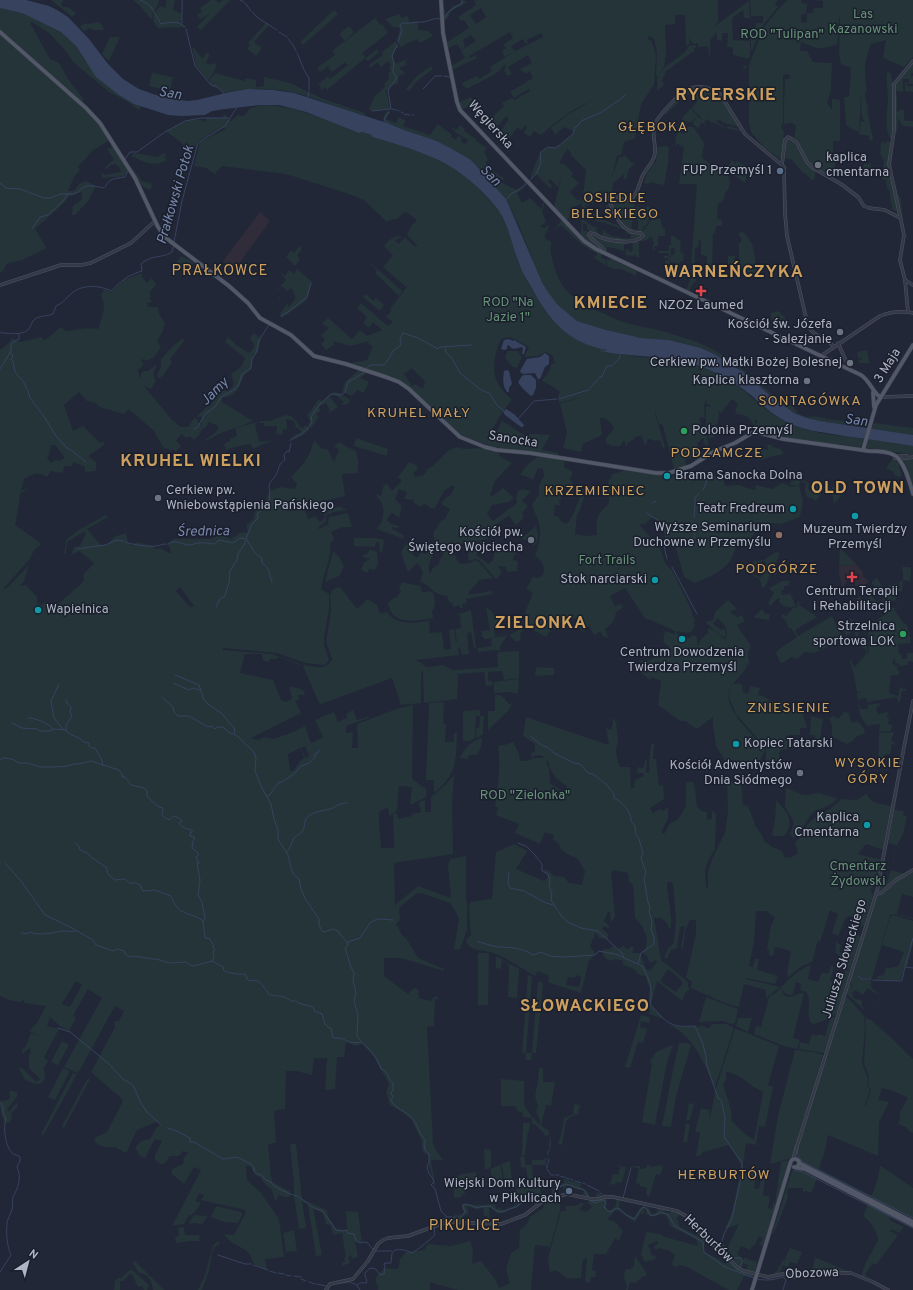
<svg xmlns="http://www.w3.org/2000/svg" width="913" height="1290" font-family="Overpass,sans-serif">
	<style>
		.medical { fill: #302c39 }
		.green { fill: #243439; fill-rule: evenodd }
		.water { fill: #37425f }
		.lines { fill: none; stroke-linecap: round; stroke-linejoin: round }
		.stream { stroke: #37425f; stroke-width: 1 }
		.minor-casing { stroke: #4f5462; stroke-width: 3.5 }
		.major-casing { stroke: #3e4351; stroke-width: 4.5 }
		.minor { stroke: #343947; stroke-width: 2.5 }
		.major { stroke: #525867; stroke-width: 3.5 }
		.worship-dot { fill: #6b7280; stroke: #1a1f2c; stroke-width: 1.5 }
		.service-dot { fill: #5c6f8a; stroke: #1a1f2c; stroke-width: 1.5 }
		.health-dot { fill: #e0444e; stroke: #1a1f2c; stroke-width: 1.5 }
		.leisure-dot { fill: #2e9e5b; stroke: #1a1f2c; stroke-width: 1.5 }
		.culture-dot { fill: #0f9aa8; stroke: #1a1f2c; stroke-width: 1.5 }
		.education-dot { fill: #8d6e63; stroke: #1a1f2c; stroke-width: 1.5 }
		.labels { text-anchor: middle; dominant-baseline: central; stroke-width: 3; stroke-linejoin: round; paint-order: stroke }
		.park-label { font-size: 13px; fill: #679378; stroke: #1a1f2c }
		.street-label { font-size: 13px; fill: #afb4c4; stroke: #1a1f2c }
		.poi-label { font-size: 13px; fill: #afb4c4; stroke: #1a1f2c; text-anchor: end }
		.water-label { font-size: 14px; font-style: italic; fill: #7886ab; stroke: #1a1f2c }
		.neighbourhood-label { font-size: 14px; letter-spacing: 1px; fill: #cea05f; stroke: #1a1f2c }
		.quarter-label { font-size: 15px; letter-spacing: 1px; fill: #cea05f; stroke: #1a1f2c }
		.district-label { font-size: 17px; font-weight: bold; letter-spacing: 1px; fill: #cea05f; stroke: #1a1f2c }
	</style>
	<rect width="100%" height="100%" fill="#212737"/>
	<g class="medical">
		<polygon points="260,212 270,221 238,265 230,269 227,267 228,265 223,261"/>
		<polygon points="855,563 863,572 863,576 869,582 861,588 849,581 846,581 844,587 842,587 839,574 839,566 853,565"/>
	</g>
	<g class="green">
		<path d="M51 0H64L61 4 63 7H68L76 13 72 17C65 10 58 6 51 0Z"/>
		<path d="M133 0H159C158 9 153 10 152 18H150L142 8Z"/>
		<path d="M166 0H175L174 6 172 9 181 14V20L179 21 185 27 158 28C150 18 153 15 160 6L165 8 167 3Z"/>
		<polygon points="211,0 215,0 219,3 223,0 230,0 201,30 197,27 209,14 201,19 197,15 202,12 200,8"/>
		<path d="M460 0 467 1C463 7 457 6 452 11 449 14 448 19 444 21L443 5 446 14 453 6 459 4 461 2Z"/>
		<path d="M474 0H718V22L712 28 749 1 750 19 748 18H744L743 10 732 18 733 40 750 41V56L745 70 743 66 741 65 746 66 749 59 733 55V47H727L728 33H722V41L717 40 716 32 713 37 708 39 713 38 710 40V60L708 46 698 47V43L693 44 690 40V34L689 44 686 46 685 15H675V24L665 25 666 55 664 67 658 75 665 67 684 53 689 46 695 45 696 46V48H694V51L666 71 662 81 664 85 657 91V86L658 85V83L657 82 658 76H656L657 52 654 39 650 36 648 37 649 40 652 41 656 56 654 85 641 104 635 138 634 139 624 142 621 155 617 156 612 177 619 157H623L624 155 632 163 635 162V163L628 170 627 178 626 180 623 178 625 173 615 182H613L612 192 609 198 613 213 605 209 609 202 607 200 602 196 593 199V204L590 202 588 206 586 204 585 206 598 218 623 227 633 233H640L642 236 639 238 632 239 629 237H631V235L626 233 627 231 625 230 599 221 598 222 595 221 596 219 590 212 586 211 584 216V220L592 226 597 228 596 230 599 234 602 235 603 230 611 236 630 239C621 241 609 240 601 236 597 234 594 232 589 231L587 229V225L583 223V230L588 232 589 238 603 249 604 251 586 241 581 235 582 200 607 189 583 197 586 170 571 155V152L567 149 559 163 565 165 573 173 571 176 579 183 570 192 577 200 581 199V204L571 208 569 218 566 220 554 207 562 173 558 187 550 179 548 181 552 186 550 188 535 173 530 181 531 182 528 179 530 180 531 178V175L534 168V167C539 157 540 146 555 148L558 145H561L565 140 573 134V131L564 127 555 135 551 128 566 116 591 101C572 109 556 122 541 135L534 131 530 137 524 133 527 127 525 125 522 130 517 128 505 144 501 141 504 135 500 132 509 119 506 116 497 127 489 120 504 106 502 103 512 98 514 100 530 91 529 89 514 98 510 92 533 78 530 71 526 74 520 69 532 63 528 55 508 67 512 74 507 76 504 70 506 67 505 65C501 67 501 69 498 72 488 78 477 84 466 89L465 86H463L462 83 477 76 479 79 492 71 490 67 517 50 543 37 541 33 527 40 528 43 526 44 523 39 511 46 515 51 505 57 502 51 506 48 504 44 513 38 510 32 469 56 470 58 475 55 477 58 452 70 451 66 465 58 461 51 476 41 471 35 463 40 465 48 461 50 457 44 448 48 450 55H449L445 36 446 34 447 42 469 28 464 20 461 21 458 17 476 5ZM481 8 486 17 476 24 470 15Z"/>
		<polygon points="750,0 778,0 775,4 778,7 763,25 752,51 751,50 751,36 756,36 756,23 763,23 763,16 751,16"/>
		<path d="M788 0H801L802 3 807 4 806 14H801V22L807 23V13H813L814 8H823V1L814 0H913V57L904 67 883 58 886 40 871 44C864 63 864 71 867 92L865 91 866 102 868 105C866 111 872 131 873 139V140L872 141 869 140V136L859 134 861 121 865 122C858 112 863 107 861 96L859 132 850 128 846 125 844 97H849L851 68 841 64 839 55 840 13 839 19 837 45 823 48H816L801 42 800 51H807L813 62 832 63 831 91 827 103 832 110V99L840 100V141H833V160L835 161 834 179 812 166 806 158 799 143 794 139 796 126 792 123 784 124V102L785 79H789L790 75 785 74 783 76V123L781 126 784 132 783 158 780 159 764 147 751 132 749 123V65L764 27 781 6Z"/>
		<polygon points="0,8 22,13 61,32 76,46 84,60 134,104 141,106 139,110 125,100 109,92 90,76 74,63 65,50 49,33 32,22 30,23 50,59 59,63 68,79 84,100 81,103 0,31"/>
		<polygon points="334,10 338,14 303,45 300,42"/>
		<polygon points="400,14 401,18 408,16 409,22 418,21 418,30 429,31 433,36 420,43 417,39 400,47 397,40 400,28 393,27 385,19"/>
		<polygon points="375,18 380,25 382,24 388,33 362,53 366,58 377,49 379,52 368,61 365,58 327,90 325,87 322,90 320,88 321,86 318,83 320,83 328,76 330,79 348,65 345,62 332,72 328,67 330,65 320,72 317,68 335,55 332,51"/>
		<polygon points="100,22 104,30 93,30 90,28 84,31 80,27 84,23 86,24"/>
		<polygon points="266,23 269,25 254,42 258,46 259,45 262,48 256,56 247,49 250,45 248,43"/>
		<polygon points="349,26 354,32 345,41 339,34"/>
		<polygon points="0,33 96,119 110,140 92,151 78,167 80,170 74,177 68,191 74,191 79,184 86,181 96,186 88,201 75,215 72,215 73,206 81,200 82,192 68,197 66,201 35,229 46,247 45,249 22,260 6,264 4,270 0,273"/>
		<polygon points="110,37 120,37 109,61 102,54"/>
		<path d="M396 41 399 48H396C392 58 392 56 396 64L407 59V60L405 62 406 65 399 68 405 73 399 76 398 83 395 85 393 84 388 90H386L390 109 370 111 369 108 374 99 373 98 385 87 384 84 389 79 388 74 391 71 389 67 391 65 388 61 381 67 378 62 370 68 369 65 383 55 382 52Z"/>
		<path d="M192 46C196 50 198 55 203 58L207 52 210 54 206 63 211 65 213 63 217 64 214 72 208 81 196 66Z"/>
		<polygon points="913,63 913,73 911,73 911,76 913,76 913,84 910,83 910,84 906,84 906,86 913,86 913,92 905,91 905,82 909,83 909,79 903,79 903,92 896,91 895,85 896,82"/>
		<polygon points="431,66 433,69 417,81 409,91 406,89 417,76"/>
		<path d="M889 72 890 73 893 83V132L891 138H890C884 127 887 113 888 101 888 91 886 82 887 73Z"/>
		<polygon points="152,73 173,77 170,91 149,86"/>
		<path d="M215 73 245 81V78L256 80V87L264 86V77L290 83 321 98 365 113V115C344 111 324 101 303 95 278 87 250 87 224 93 220 89 216 87 211 86L209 83 210 82 209 81Z"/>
		<polygon points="705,88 711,90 721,96 739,127 724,123 718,119 716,122 726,128 728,126 739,129 740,128 741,131 724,128 713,122 712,123 708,119 704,122 706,126 705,126 702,122 698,128 692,123 697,117 691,122 682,121 683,117 691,108 698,117 703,120 692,108 698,100 691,94 684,96 682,100 681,100 665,115 664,114 683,93 694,90"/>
		<polygon points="897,94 897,112 899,112 899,110 904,110 904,120 906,121 913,121 913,127 903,126 898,118 897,132 895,131 895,96"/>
		<polygon points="471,97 474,102 462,110 458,102 458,98 460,102"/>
		<path d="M264 105C298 106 328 121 359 133L362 132 373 135V137C404 147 438 155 465 176 472 181 478 188 484 195 489 199 493 204 497 208 508 224 512 244 518 262 521 270 525 277 529 284 547 318 567 343 607 349V352C618 353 629 356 640 357 666 358 688 360 712 370 739 382 758 407 784 421 808 434 838 435 864 439L861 447C833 442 790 445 766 427L767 426 763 432 761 431 764 427 761 425 758 426 759 429 757 428 761 431 755 429 754 427 758 421 754 419 755 423 754 426C749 416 747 416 737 414L735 410 738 404 732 399 721 413 716 410 719 413 718 423 715 425H717V433L713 439 715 436 714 435 713 438 711 437 710 439 707 434 706 427H711L715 425 709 426H705L706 425V407L707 406 712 407 706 403 707 396 704 406 705 418 704 419 703 417 699 418 704 436H707L708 447 703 442 704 439 703 438 697 444 704 456 698 461H696L694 459 701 456 699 453 695 455 693 458 692 459 691 457 685 460V462L686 464 685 467 674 469 663 426 662 424 659 425 655 410V413L665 447 663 448 660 440 656 441 648 439 645 446 641 435 634 438V440H632L630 442H628L627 445H626L624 440 620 446H612L606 443V438L614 429 611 423 605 418H600L602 435 583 444 581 452 563 448 567 433 560 404 581 397 559 403 558 396 560 392 552 386 542 381 551 368 550 367 552 363 554 364 555 362 554 360 552 355 546 352 538 356 524 357 529 347 510 337 501 339C495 352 490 372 499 385 502 391 508 395 512 400L503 411 487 438 492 440 502 421 524 435 532 434 550 435 542 450 559 453 557 456 502 449 462 437 410 388 399 380 350 363 367 360 373 346 368 344 369 341 351 346 332 341 335 344 326 350 321 344 325 340 321 335 329 328 322 324 328 318 352 339 360 330 367 336 382 330 373 322 369 328 363 323 367 317 357 308 361 303 388 326 393 322 386 317 392 310 390 309 409 284 406 287 383 267 393 255 384 246 389 240 397 236 403 237 402 238H398L395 241 399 244 405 237 414 246H418L407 235 411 226 417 220 406 212 404 213H403L397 219 390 220 387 222 364 200 349 194 286 174 222 166 215 174 206 168 194 166 200 142 226 129 222 127 198 141 192 154 187 152C186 145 172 135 166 132 177 125 192 115 205 122L206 118H221L226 114 227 119 231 121 238 115 242 116 245 115 250 108ZM412 368 425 382 423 389 415 384 412 386 404 374Z"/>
		<path d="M388 111H391L386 119 396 123 399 117 406 121 403 126 430 135 438 124 452 135 451 137 456 140 458 135 462 138 461 141 465 144 468 140 456 133 450 126 456 130 460 125 465 129 464 131 477 140 476 141 487 148 484 151 488 160 485 163 491 168 490 169 505 179 502 180 489 170C491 175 511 190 517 189 521 189 523 187 525 184L520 174 528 184H526L524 188 517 193 522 203 530 198 541 209 544 201H545L542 212 546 222 539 227 545 228 548 225 549 227C547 232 542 235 547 240L551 241C550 252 551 255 554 266 563 299 585 304 613 318L612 319 613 318C629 325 646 327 662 331L663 332V331L694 341V342L695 341 714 350 734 362 784 404 790 406 786 403 795 408 794 409 797 411V413C801 415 805 417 810 417L811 416 826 418V421L827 419 855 422V424L856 422 869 423 867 428 820 421 807 418 794 413 773 398 743 372 714 354 701 348 669 340 640 338 629 335 606 330 577 321 558 305 548 292 539 276 520 228 506 199 471 160 437 141 404 130 383 122C384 118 383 113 388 111Z"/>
		<path d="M683 122 685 123 681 133 684 134 688 127H693L705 144 703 149 702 158C706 160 708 163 712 165 723 170 733 174 729 187 729 189 727 190 726 192 724 196 724 200 721 203H718L717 219 722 220V226H716L715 233H713L712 275 709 276V273L706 272 707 256 701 255V240L699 239 698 247 695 248 694 279H696V281L693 283 689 291 686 290 690 281 697 185 693 184H679L684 147 680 146 678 143 675 147 676 137 678 132 680 131 681 128 680 127Z"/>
		<path d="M787 139H789C796 143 797 147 801 154 804 160 809 167 815 171V179L812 180 805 173 804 174 791 159 785 158Z"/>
		<path d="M882 140 885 144 887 141 892 142 889 166 898 213 892 209C892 203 889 198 890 192L887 188 886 180 882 179V177L885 175 883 170 884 161 880 153 881 150 880 148Z"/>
		<polygon points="110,143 112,143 128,170 124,176 103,178 101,174 102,172 104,175 121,172 119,167 116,164 111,165 106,169 105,167 114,160 107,149 112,148"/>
		<polygon points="893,143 894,143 891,169 898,194 901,199 904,228 890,166"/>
		<polygon points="666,146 669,147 668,163 664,185 649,182 649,184 644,183 647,173 656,161 658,147"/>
		<path d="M134 153 158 157 162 154H166L164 158 167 159 165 161C162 162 158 164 155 164 147 164 138 159 131 156Z"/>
		<polygon points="731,160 734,161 734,164 735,164 736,161 737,161 748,167 745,183 728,170 728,165 730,164"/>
		<polygon points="871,163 871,177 864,177 863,168 864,164"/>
		<polygon points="133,169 142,181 151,183 152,186 150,190 140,185 132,170"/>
		<path d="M612 196H614C622 202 626 203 635 197L634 207 646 208 647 206C649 207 653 208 655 209L654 216H652L653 214H651L647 222 652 218 641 231H634L638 230V220L633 219 631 228 635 229 633 231H631C621 223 609 209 612 196Z"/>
		<polygon points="653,218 661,219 662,227 665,229 665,236 658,236 658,246 655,246 654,248 656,250 653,250 653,245 654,244 652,237 644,241 637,241 644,238 644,234 643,231"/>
		<polygon points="561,221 564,222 583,241 602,254 601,258 606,260 605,265 596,259 595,260 593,255 596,257 597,254 581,244 561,225 554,230"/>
		<path d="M742 231C745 235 750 239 752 244 755 253 755 264 758 274L743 273 741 268V270H735V269H733V266H728V256H735V263H739V244L742 240 738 234Z"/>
		<path d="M592 233 597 237 629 243 624 244V250L623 251 618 249 607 247V251C603 244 595 242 590 235Z"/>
		<polygon points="671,236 674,236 678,240 681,241 680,251 684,255 683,261 680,261 678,278 675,278 676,263 670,262 671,255 674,255 675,248 671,248 669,269 664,269 665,261 667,261 670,256 667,258 664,258 664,256 669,256 669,253 660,253 659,254 659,251 669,251 669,248 668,246 664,246 671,245"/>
		<polygon points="629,242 639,242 639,257 636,257 636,255 632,256 626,255 626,249 628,249 628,251 632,252 633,243"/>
		<polygon points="299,246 302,249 297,256 300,259 295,266 286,257 291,250 294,253"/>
		<polygon points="181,256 194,262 190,268 183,269 175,264"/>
		<polygon points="611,258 621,264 637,270 636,276 621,269 614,269 606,265 607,264 606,263 607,259 610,260"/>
		<polygon points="371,263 402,291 399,296 375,273 377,270 371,264 368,267"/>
		<path d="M295 267 312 282 307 300 282 318 280 315 281 312 287 304 289 307C296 298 298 299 291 288L287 291 282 286 273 294 278 298 283 295 279 299 273 294 286 280 279 271 285 276 289 270 294 274 297 269Z"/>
		<path d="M141 273 143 278 147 283 152 278 156 285 149 293 152 297H149L152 302 147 303 148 307H158L159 314 165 323 163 331 157 341 161 347 154 357 146 361 143 359 141 360 144 364 138 370 140 378 141 377V373L144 371H148L157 364 153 374 156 381 151 389 144 386 172 420 181 427H188L195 417 201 426 202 417 200 416 198 418 197 416 207 407 210 406 220 391C234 390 236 387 231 374L241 367 245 358 225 342 228 337 236 345 249 353 253 349 254 345 250 338 254 333 261 339 258 352 253 355 251 370C236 378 246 394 222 398V402L253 421 236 428 258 422V423L255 424 259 442 271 441V442L263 444 253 449 250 444 234 447 226 450 224 444 230 441V439L237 436 235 428 221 433 206 441 205 440 215 433 219 428 216 425 209 422 205 428H203L199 435 194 440 189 436 187 438 181 434 176 441 181 446 176 452 173 449 171 451 168 448 166 449 164 448 156 435 154 431 129 409 124 414 99 407 96 403 87 401 79 392 64 405 73 431 83 426 100 443 103 442 105 444 93 453 90 454 89 457 96 462V471L85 472V467L73 462 72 466H64L63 473 51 471 47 477C37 471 33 474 24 479L21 491 28 488V489L20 494 18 510 15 525 42 544 35 549 29 560 3 589H6L29 565 24 581 20 586 26 585 37 597V603L42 605 45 602 56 606 82 583 84 580 83 575 94 563 79 551 71 555 74 547 80 546 86 534 85 531 67 542 66 553 64 554 66 540 77 531 106 515 108 517 87 529 102 546 108 544 114 537 126 533 128 542 133 546 136 542 153 546 154 548 157 549 160 548 171 554 170 548 168 544 173 539H211L220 535 231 539 239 533 248 532 246 525 253 520 257 506 265 503 270 491 280 487 295 489 297 484 291 477C304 464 309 458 314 440L321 448 328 450 334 462 339 450 334 446 340 442 345 446 356 451 358 461V473L342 474 345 496 304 506 308 519 315 516 320 522 325 518 324 515 329 511 328 510 320 514V513L331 509 340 506 342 508 346 509V510L334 512 326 515V521L318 528 319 529 329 524 328 521 329 517 348 513 352 527H343L331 532 334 539 330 544C332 559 323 574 321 589L329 594V608L324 638V645L329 659 328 662 324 665 305 663 277 653 223 648V650L272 654 302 665H299L279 657 276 659H269V662C264 662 262 659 262 655L260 654H245L240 673 273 680 281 700 286 702 292 699 289 686 301 689 305 692 304 695H298L299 700 295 701 301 713 251 738 258 740 264 737 274 739 293 732 305 726 311 743 323 737 315 720 334 712 338 722 347 718 346 714 353 710 357 720 368 717 369 718 346 726V733L353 732 352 748H358L357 724 399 708 413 705 412 779 426 789V797L410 805 412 787 399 786 397 811 389 816 388 807 379 812C378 824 381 836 381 848H394L393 814 397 813 398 819 412 816V814L421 812 419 802 425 800V812H431V797L444 786 454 775 452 803 453 854 394 863 395 905 418 886 451 898 448 864 451 859 466 856V902H467V930L460 949 454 950 459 919 457 914 450 903 424 894 417 893 401 906 399 909 400 920 396 924 402 935 406 938 418 958 444 969V971L401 958H384V976L408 994 414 988 418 989 419 998 431 1001 433 998 437 996 438 999H435L434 1026 427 1027 433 1143 436 1150 443 1160H431L435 1184 433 1186 434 1183 429 1166V1155L425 1154 422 1150V1141L411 1119 399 1110 390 1105 386 1092 389 1084 374 1057 362 1044 355 1046 346 1042 344 1057H337L335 1089 325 1090 327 1058H314L312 1075 296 1071H286L285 1109 274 1111 276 1143 268 1144 271 1177 273 1182 291 1192 289 1198 278 1195 277 1200H275L272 1190 264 1183 260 1177 256 1176 250 1166H246L247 1180 261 1193 279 1219 284 1257 265 1259 267 1270 254 1264C252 1259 250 1253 245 1250 237 1244 229 1243 224 1234L234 1235 246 1212 245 1210 201 1200 204 1195 200 1193 195 1201 201 1203 196 1211 190 1216V1214L189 1215 184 1224 172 1226 201 1170 194 1167 184 1184 172 1174V1169L183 1164 184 1158 188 1153 183 1151 179 1156H170L164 1164H160L155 1160V1155L162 1141 155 1139 145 1158 140 1156 135 1148 141 1141 150 1139 156 1128 162 1124 156 1122 137 1130 126 1153 115 1147H105L98 1145 96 1142 94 1141 96 1136 97 1137 107 1132 122 1103 123 1100 91 1072 115 1027 114 1023 116 1021H119L124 1011 115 1006 78 1073 64 1067 102 998 88 989 73 1016 76 1017 69 1031 60 1026 50 1017 47 1026 59 1029 44 1057 48 1061 44 1068 45 1078 43 1082 40 1084 33 1083 25 1080 19 1068 21 1067 35 1081 41 1080 29 1068V1055L31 1053 30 1048 22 1054V1050L26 1046 31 1033 40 1036 29 1031 37 1023 46 1006 24 1003V999L21 1002 9 1000 0 996V350L10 342 11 338 21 342 41 337 45 340 61 327 66 331C77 330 87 327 98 329 102 318 107 306 101 296L104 289 111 292 124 280ZM51 445H55L65 458 59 461 54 460 51 463 47 458 49 455ZM180 587 194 606 190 607 176 591ZM305 746 309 756 305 758 302 749H301L304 758 301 760 293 771H290L288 754ZM76 981 82 985 70 1007 62 1004Z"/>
		<polygon points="366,294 373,301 376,298 384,305 380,311 363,297"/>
		<polygon points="778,311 785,317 788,328 774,328 774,327 770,313"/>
		<polygon points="183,338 184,341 170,359 172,362 163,376 159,378 157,376 161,366 161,359 173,346"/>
		<polygon points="867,350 869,363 860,363 858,360 860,359 862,361 862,358 858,358 857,352"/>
		<polygon points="508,351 518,351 522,357 517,368 513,367 505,358 506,354"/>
		<polygon points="360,369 368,372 360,378 369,382 364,393 357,390 352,396 342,391 345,382"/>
		<polygon points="335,392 339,393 350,400 348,404 342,405 341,404 344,402 335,394 329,396 338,407 329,413 328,412 330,411 326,403 319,407 318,405 321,411 316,414 319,417 311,428 308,424 310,422 307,414 309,413 318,400 323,401 330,394"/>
		<path d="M287 415C294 416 297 421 300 428H303L306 425 310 429 303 435 290 441H288L296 434H300L301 431 296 427 294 421 286 419 287 428 286 430 283 429 282 435 276 434 277 426H264V423H259L260 421H271L277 418Z"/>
		<polygon points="874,423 913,428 913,435 871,429"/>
		<polygon points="356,438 388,449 387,456 354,446"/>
		<polygon points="868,439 913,446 913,455 903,455 909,454 866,448"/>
		<polygon points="767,445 772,445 772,447 781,449 781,451 784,452 783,454 780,455 772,456 762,460 756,458 755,452 762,448 768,450"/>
		<path d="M457 447 464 449 485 448 498 451 500 457 512 463 495 481 490 495 492 496 503 488 514 498 509 502 492 505 487 514 493 521 517 503 516 498 518 491 523 489 531 491 522 501 528 506 522 513 524 518 516 525 509 516C499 522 490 527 488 539L463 543 460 546 449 545 448 552 457 557 456 559 461 564 470 563 475 560 478 561 493 578 479 580C476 586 470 589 468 595L492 591V594L466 599 467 603 462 604 463 608H460L459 605 453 607 452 603 449 602 447 596C432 594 432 587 420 581L423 573 420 566 417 563 408 572 401 553 405 545 411 544 415 549 412 554 417 558 421 552 426 554 428 550 434 554C430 559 428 566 429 573L431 572 433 568 439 564 440 559 443 554 435 542 433 533 441 521 445 519 450 509 441 504 445 498 451 495 455 487 452 485 447 489 444 491 435 508 432 509 424 503 421 507 414 503V500L404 499 407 492 399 489 395 499 401 505V510L399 518 392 513 390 514 387 520 391 524 400 526 397 528 392 527V529L403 535 404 539 377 529 379 525 381 524C384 512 386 505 376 496L377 494 381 496 383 487 386 483 392 491 402 481 398 477 409 462 418 466 416 471 413 473 415 477 422 476 427 472 426 470C440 464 442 451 457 447Z"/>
		<polygon points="226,451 227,455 212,457 212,463 200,462 200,458 203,458 205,452 218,453"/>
		<path d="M539 455 559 459 565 462 564 467 573 472 570 479 573 484 560 491 561 498 559 501 561 506 555 505 554 516H558L561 521 566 524C577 517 575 495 591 485L585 495 579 512 577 514 575 536 577 534 584 536 597 535C596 515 596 517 609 503L608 480 611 479V475L625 470 683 478 688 476V474L693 472C698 481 714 476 722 475L725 486 738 485 755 490 756 485 772 489 782 483 792 487 799 485 803 502 800 517 781 524 771 523 764 524 763 528 754 534 748 542 743 543 740 541H736C735 567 716 574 695 583L684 577 673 538H665L662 523 653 517 644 524H639L661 550 665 563 673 572 690 607 692 612V616L695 619 694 622 695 625 692 631 687 633 677 631 676 634 688 638 694 635 697 637V645H699L701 639 708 633V628L714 630 726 641 725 639C730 631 724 623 717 618L713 624 721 630 724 628 726 634 724 638 705 622 713 620 715 612 728 600 737 609 731 611 732 615 734 614 737 617 742 615 745 621 737 625 751 646C745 656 751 659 748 667V663C744 677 730 681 728 695L732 684 739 683 743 686 742 691 748 694 750 686 760 688 758 695C770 697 767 704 783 701V707L788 710 794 709 800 701 803 702V714L807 728H800V735H787V749H782L779 752V760L776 761 775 765 772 764 766 765V750L764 746 736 714 728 695C730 717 753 733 765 750L755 770H731L716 746 713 725V717L697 729 685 721H680L658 705 661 681 651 677 650 680 639 671 640 661 650 660 672 650 663 641 665 631 674 634 675 631 648 619 646 620 625 588 610 596 615 606 621 604 623 608 616 612C615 621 612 624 605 629L608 638 603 636 600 631 595 635 593 633 589 626 586 628 584 632 579 628 583 619 578 617 558 623 557 629 552 628 546 637 528 627 520 633 521 640 516 642 509 635 521 629 526 624 525 612 533 593 526 589 533 577 539 578C549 571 542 561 535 555 540 543 542 532 538 520 536 514 533 510 532 504L539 495V485L544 476 543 469 538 468 533 480 528 477 520 475 525 467Z"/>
		<polygon points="893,458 897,461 900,465 899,467 902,476 899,477 894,475 894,472 886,468"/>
		<path d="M907 458 913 459V486C912 484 912 481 911 479 910 472 904 468 904 460Z"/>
		<polygon points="801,470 804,474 799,485 790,485 793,473 795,472 799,474"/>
		<path d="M803 480 809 484 808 489 811 491 814 490 817 485V490L820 492 821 494 816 501H815L814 499C804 498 804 493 806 484L803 482 801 483Z"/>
		<polygon points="833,486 843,493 835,503 834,503 832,493 830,492"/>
		<path d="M536 526C538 533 540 540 534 546L522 538Z"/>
		<polygon points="354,538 375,538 384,540 382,553 380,552 379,542 376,542 375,547 354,546"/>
		<polygon points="482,541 486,541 483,552 479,550 476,555 489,564 493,560 495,550 504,552 505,546 518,550 515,556 514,555 513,560 518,561 517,571 507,572 506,567 498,566 502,573 496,579 479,560 475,559 468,561 468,559 469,549 471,544"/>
		<polygon points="840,548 855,563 853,565 839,566"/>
		<path d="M370 549 377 552 378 564 375 570 369 569 368 573 361 570C363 565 363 561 370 560L368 558 363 557V555L367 554Z"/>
		<polygon points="333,551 339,557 344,566 339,576 325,582"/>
		<polygon points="776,552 780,553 774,568 773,565 769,563 767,570 765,569 766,562 762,561 760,568 753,567 753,561 764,560"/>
		<polygon points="902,567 910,567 911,572 910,581 903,580 902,591 895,592 896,600 891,602 872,584 872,582 877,578 883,588 896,583 898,589 900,588 899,582 903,580 903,575"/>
		<polygon points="763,570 777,573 776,575 770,574 767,583 765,585 765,587 762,588 760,579 748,573 755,575 761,578"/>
		<path d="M782 581H790L788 586H784V590H781L782 595 789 594 790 592 796 607C787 607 786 609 779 602L780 600V598L777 599 770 606 768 603 774 593 773 591H771L769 588Z"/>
		<path d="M402 582 420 586 422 592H426L429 591 433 593 435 601 434 609 432 610 433 618C415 621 392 626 388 603L394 598 397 597 401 591 399 589Z"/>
		<path d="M340 587 357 609 368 599 377 605 380 614 387 612C397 626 414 623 429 621L430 633 442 632 444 650 451 649 449 630 454 629 456 642H457L455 629 461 628 460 615H456L471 610 476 648H474L471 632 467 633 469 654 463 655 461 653 460 647 458 649 459 655 416 660 427 667 443 665 454 671V670L498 667 497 654 500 652 519 651V678L504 680 502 671 488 672V681H491L493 685 486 686 484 672 458 674 456 673 458 676 457 699 424 703 423 672 421 671V703L401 705 392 678 321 704 320 703H319L303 666 304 665C316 667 325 671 332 659L326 642 330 618 331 607 330 597 332 591 335 588Z"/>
		<path d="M860 596 864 601 871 596 879 603C871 605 862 604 855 601Z"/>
		<polygon points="883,597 893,608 902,607 894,609 903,623 907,624 911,643 898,644 899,654 901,654 902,659 907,659 907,653 913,653 913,662 908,661 908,665 901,666 895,662 895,658 892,661 893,664 897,666 897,670 899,670 899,675 891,675 889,693 898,696 900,687 903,688 903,690 905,688 906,689 906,691 902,691 900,702 899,701 898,705 897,697 867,702 867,698 859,699 859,701 858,702 857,693 863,692 857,692 854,675 850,662 851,659 854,668 866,654 866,649 862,648 861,643 867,642 867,654 868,655 869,640 868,633 876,621 879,625 877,620 887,613 886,608 882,600"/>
		<path d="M799 602H802L798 604 817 617 795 630 798 636 832 616 843 637 839 638V640L844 652 838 641V638C832 646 822 648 814 653L805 652 801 655 798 659 791 657 783 663 780 662 776 653 778 650 797 637 791 628 789 629 786 621 781 616 783 614 786 616 793 608 798 607 796 604Z"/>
		<path d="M486 607C493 611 501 623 504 631L499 625 494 627 495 636 505 634V632L506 634 487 639H484V637H482V631L488 630V631H490Z"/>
		<polygon points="762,609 766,614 770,614 769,620 755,618 755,616"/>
		<path d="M854 616 858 623 855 627H858C857 634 862 643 857 650L859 645 854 630 845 637 846 635 840 624 850 618 854 623 856 620Z"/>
		<polygon points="507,635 508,635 500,646 500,651 496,650 478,652 478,648 492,646 491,639 490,638 499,637"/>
		<polygon points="536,667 554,668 554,675 535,676"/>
		<polygon points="519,679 518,692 517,694 511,692 494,693 494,682"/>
		<polygon points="496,695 501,695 510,705 512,702 513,703 508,711 488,730 488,711 495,711 495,696"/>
		<path d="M444 702 443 724H446L445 742H454V733H457C456 760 457 775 434 793V780H426L429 703Z"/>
		<polygon points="879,703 880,706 876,707 878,714 887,712 888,713 887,718 889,718 888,724 892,725 891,731 879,732 880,724 870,725 868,727 861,717 858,705 860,705 860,709 868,709 867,705"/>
		<polygon points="480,710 480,716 484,715 483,734 486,733 476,738 476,729 479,728 480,716 476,716 475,738 470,741 463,741 463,711"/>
		<polygon points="844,712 849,713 850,719 852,723 858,721 864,729 865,733 856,737 851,742 847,744 833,737 832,734 832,726 829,718 833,716 838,719"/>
		<polygon points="811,716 823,719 820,739 815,739 815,735 810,735"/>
		<path d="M526 717 609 745 606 728 611 730 613 722 612 719H614L616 722 618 742 616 749 617 758 620 767H630L631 788H634L635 780 644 776 643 773H637L638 767 643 768 646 759 647 760 646 773 650 771 649 764 651 744H654L653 759H656L659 786 663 785 664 799 650 808 653 813 659 809 663 811 668 807V818L661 832 664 834 670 823 677 820 683 812 686 805V782H693L695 789 697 806 701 811 707 812V820L712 819V811L716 814 715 849 709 859 705 870 706 887 708 888V872L712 859 725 833 728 811 727 781 741 782 743 805 748 806 756 827 762 835 764 841 770 845V846L782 851 785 858 792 857 798 853 795 842 801 837 807 825 814 818 830 809 842 799 857 800 867 793C869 804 882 804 891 806L883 850 866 844 858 854 881 860 877 882 870 890 873 895 864 927 858 925 860 919 849 916 846 917 838 936 832 933 838 914 830 910 820 942 818 940 812 962 800 967 788 978 787 972 791 951 775 947 773 956 769 955V950L767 949 771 925 775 918 767 911H756L754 942 749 966 753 967 755 959H759L757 970 778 976 775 984 746 978V979L780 987 766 998V990L744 984 739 1007 725 1003 691 988V986L692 982 686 978 696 934V920H690L686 928 683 948H681L685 926 680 927 677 948 671 950 667 958H664L668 948 672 945 674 942 676 919 673 885 672 882H667V886L671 918V928H669L667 923 661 918H654L661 960 688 982V987L690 989 685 993 682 1001 657 981 651 1004 656 1012 659 1013 664 1019 649 1014 650 1011 648 1004 650 988 645 976 639 975 634 969 623 965V961L615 959 611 961C606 959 603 957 602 951L604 949H609L615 945 617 950 623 946 628 950 631 946 634 948 632 953H640L646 969 650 971 657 962 656 960 650 963 647 956 642 952 646 947 647 938 642 926 635 918 633 885 629 882 628 873 613 870 611 873 615 916 611 923 610 912H608L605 919 603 920 610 927 607 928 604 926 602 929 608 934V939L600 938 595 933 590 947 596 953 589 961 581 993 550 983 548 982 549 976 538 971 535 976C523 969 505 957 493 953 484 949 469 953 466 940L471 935 469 910 470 902 492 899 496 852 514 844 527 851 516 869 544 881 548 877 543 869 549 871 554 876 564 877 569 883 582 885 585 871 578 859 567 854 561 849 559 844 553 839 554 835 545 832 540 844 515 833 519 824 496 815 498 808 495 806C498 785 501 768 498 746L508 744 513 742 519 754 520 761H526L535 758H544V757L539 755 531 757V753L535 751V744L523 736ZM546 761H548C552 775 555 779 567 786L563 792 550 783 549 768ZM668 969 678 977 683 983 676 992 661 982 662 978ZM576 975 581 977 579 987 566 985 568 977 575 978Z"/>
		<polygon points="894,732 891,741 895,743 895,746 894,746 894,744 892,744 890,754 885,754 882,763 886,766 882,766 879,770 882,764 875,761 872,762 872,770 871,759 872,762 878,762 879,733"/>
		<path d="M482 738 481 747 477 755H469L468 759 460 758C464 748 471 741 482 738Z"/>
		<polygon points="901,772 895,810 904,811 903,815 907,816 903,834 894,851 894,860 893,860 896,845 888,843"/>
		<path d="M786 788 803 795H808L819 793 836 798V800L828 806 815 811 810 816 797 836 793 838 790 834C797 819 792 821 786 808 784 802 786 794 786 788Z"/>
		<path d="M776 800C787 812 796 821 784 836H775L772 835 775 820Z"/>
		<polygon points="883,870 882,882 887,883 891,870 904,874 895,879 885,888 880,891 879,889"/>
		<polygon points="913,872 913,897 902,894 897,914 913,918 913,919 894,914 890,915 872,979 860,978 857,977 861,979 871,980 871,987 881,997 881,998 868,1014 867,1013 869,1013 881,997 868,988 863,995 855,990 853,993 852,989 853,997 857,1000 859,999 863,1002 861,1005 864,1008 863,1009 850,997 862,1009 848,995 848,994 847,995 846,993 849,983 853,988 850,981 876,896 885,892 897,881"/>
		<path d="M893 915 913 921V944L907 966H905L900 981 877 979 878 976C884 976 885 973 886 967L890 968 898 966 904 952 882 945 890 917Z"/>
		<polygon points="855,934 861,936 850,970 837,965 841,957 836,953 836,942 841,945 839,951 842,953 844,949 850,951"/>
		<polygon points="478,953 489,953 488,1005 478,1005"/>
		<polygon points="496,956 519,969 517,998 508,997 509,965 502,960 501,969 496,968"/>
		<path d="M811 965 808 979 818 982 822 972 828 974 831 966 834 967 830 981 841 983 845 970 850 971 836 1015 831 1016 836 998 834 996 827 1019 815 1024 811 1023C805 1014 813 1001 806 992L800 990 801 984 796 982 793 994C786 997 784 992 781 987 791 978 799 969 811 965Z"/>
		<polygon points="528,975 532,977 526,1053 532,1053 538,981 543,983 536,1053 532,1053 531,1060 525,1060 526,1053 522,1053"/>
		<path d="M781 987 784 995C792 1000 796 992 804 993L793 1038 800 1040 797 1049 784 1046 754 1034 756 1026 761 1027 769 997 777 992Z"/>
		<polygon points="706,997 738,1009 735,1023 732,1024 723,1021 699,1022"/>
		<polygon points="846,997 845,998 847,997 865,1016 850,1001 865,1017 864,1019 865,1030 862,1063 868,1079 867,1084 870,1089 865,1105 866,1106 869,1107 866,1105 871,1090 868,1084 869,1077 864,1063 866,1031 865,1020 866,1018 871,1020 888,1036 872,1019 913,1059 913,1133 909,1131 906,1127 898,1124 900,1120 900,1112 908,1098 891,1090 882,1088 878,1100 889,1102 879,1122 878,1156 828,1135 825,1150 819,1169 871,1196 872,1195 878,1178 880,1166 881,1166 913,1188 913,1219 802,1163 797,1155 798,1146 844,998"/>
		<polygon points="641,1015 649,1017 650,1020 649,1023 641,1021 640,1027 647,1029 643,1043 638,1042 630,1068 625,1067"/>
		<polygon points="834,1017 835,1018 824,1053 799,1049 800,1042 809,1044 812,1034 817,1036 818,1034 825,1036 830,1019"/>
		<polygon points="738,1018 752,1018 748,1032 736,1026"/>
		<path d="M712 1024H727L734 1028 715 1087C704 1064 695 1038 671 1026V1025L683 1027 704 1026 706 1028 710 1027Z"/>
		<path d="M735 1029 742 1031 779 1046 768 1085 773 1087 765 1127 759 1126 756 1145 746 1143 743 1164V1174L740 1175 742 1166 732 1149H731L729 1145 703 1152 700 1156H696L700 1133 695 1132 701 1108 710 1110 709 1118H710L716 1088ZM726 1072C737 1073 743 1079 752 1086 755 1088 760 1090 763 1092L754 1140 745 1134 732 1121 731 1110 723 1084 726 1080Z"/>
		<polygon points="62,1041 69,1045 58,1065 51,1062"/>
		<polygon points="679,1043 686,1043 691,1045 676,1096 671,1127 662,1126 674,1065"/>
		<polygon points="672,1045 673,1045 667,1062 655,1125 642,1122 652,1063 650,1064 650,1062 656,1052"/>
		<polygon points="795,1050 813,1052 823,1055 793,1155 791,1158 770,1164 778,1116"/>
		<polygon points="63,1068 70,1071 55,1100 48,1097"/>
		<path d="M539 1068H543V1082H555L551 1106 546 1105 541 1125 544 1128 548 1130 550 1135H546L551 1137V1146L548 1157 546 1152 549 1149V1144L550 1137 542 1135H546C541 1131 538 1126 532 1123V1118L523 1117V1113L518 1111 515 1106H501V1079L524 1081V1105L532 1117 540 1125V1121L536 1111 538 1106 535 1096 538 1081Z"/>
		<polygon points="73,1073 77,1074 43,1136 41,1134"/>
		<polygon points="88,1078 90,1079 64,1128 62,1126"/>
		<path d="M11 1090 18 1093C17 1100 9 1104 7 1111H10L15 1104 17 1103 18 1106 11 1114 12 1117 10 1122 6 1123C1 1119 0 1106 0 1100L3 1101 8 1100 10 1098 9 1092Z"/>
		<polygon points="689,1103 694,1104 690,1120 687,1120 686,1124 690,1124 687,1142 683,1142"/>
		<polygon points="574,1104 580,1105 578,1113 581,1113 570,1117 566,1121 562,1145 558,1144 562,1132 564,1118 576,1113 573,1113"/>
		<polygon points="523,1123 530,1123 529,1131 528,1131 525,1155 522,1156"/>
		<path d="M290 1144H296L302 1199 327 1210C327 1219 334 1223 336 1231L340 1229 342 1231 347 1230 346 1211 358 1212 362 1243 355 1241 358 1257 352 1259 351 1255 348 1257 350 1263 342 1266V1263L345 1262 344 1258 346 1257 342 1233 333 1235 331 1225 326 1224 323 1213 313 1208 322 1255 316 1256 308 1204 302 1201 306 1228 299 1229 294 1197V1184Z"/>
		<polygon points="484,1149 491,1150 491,1167 485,1170"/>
		<polygon points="524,1156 526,1165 532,1165 532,1160 543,1160 544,1158 547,1158 545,1165 532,1165 533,1179 528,1181 526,1167 521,1168 520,1157"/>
		<polygon points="787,1160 788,1163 787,1168 763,1246 759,1245 763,1238 759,1236 754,1246 752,1246 750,1250 741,1246 737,1254 743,1259 741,1269 719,1248 720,1242 728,1247 739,1224 725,1229 732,1212 740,1176 757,1170 754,1188 759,1189 763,1168 766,1168 763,1195 770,1197 768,1208 772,1209 773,1203 775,1203 781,1162"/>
		<polygon points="510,1161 512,1180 518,1179 518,1184 513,1189 512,1183 504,1184 503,1171 501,1164"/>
		<polygon points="499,1165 500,1165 501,1167 503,1185 502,1185 501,1180 493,1181 490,1169"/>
		<polygon points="616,1165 626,1167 622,1183 616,1182 615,1185 610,1184 613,1174 618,1175 620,1167"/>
		<polygon points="647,1165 650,1165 650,1167 661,1165 663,1167 660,1175 656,1174 649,1197 646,1194 647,1188 639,1186 640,1184 636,1183 639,1169 631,1166 640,1166 640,1169 646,1168"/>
		<polygon points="795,1169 802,1171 817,1178 811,1193 806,1191 803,1192 803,1188 788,1188 787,1193 788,1197 774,1233 772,1234 791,1174 793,1170"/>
		<polygon points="476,1172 478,1187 464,1188 465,1194 462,1194 462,1197 454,1198 453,1178 462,1174"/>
		<path d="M564 1179 581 1184 580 1187 586 1190 591 1198H595L597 1192 603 1196C596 1200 590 1198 582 1197L584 1191 575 1188 566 1187V1192L564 1193 563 1186 555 1191 554 1197 553 1198 542 1200 535 1205 533 1200 524 1201 518 1207 511 1209 504 1213H497L489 1207 490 1222H487V1216H484L483 1208 476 1209 467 1206 469 1214 465 1215 462 1218V1221L451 1220 448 1221 456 1214 458 1216 460 1214 461 1215 464 1212 461 1205 463 1204 477 1205 495 1204 496 1209 499 1208 504 1210 516 1205 510 1195 520 1186 538 1180 542 1197 552 1194V1189L564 1183Z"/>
		<path d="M561 1197 560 1211 550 1247 535 1245 531 1290H459L439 1285 430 1282V1290H377L379 1288C372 1278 378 1276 384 1268L398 1269 400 1259 406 1252 424 1250 428 1244 450 1246 467 1242 470 1240 473 1251 472 1264 481 1261 495 1279 499 1288 510 1283 506 1269 511 1253 519 1248 520 1230 527 1224 530 1217 543 1208 544 1203Z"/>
		<path d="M605 1198 607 1201 605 1205 608 1210H610L615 1207 617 1199 620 1200 619 1207 625 1213 630 1215 634 1218 640 1208 643 1206H645L644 1214 641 1213 635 1222C628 1219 622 1211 615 1210L607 1220 613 1221 619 1225 618 1227 623 1230 619 1241 615 1238 606 1254H594L592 1270 596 1271 595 1277H591L590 1283 585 1282 587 1258 583 1260 581 1278C577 1278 571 1279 567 1278 560 1275 558 1267 550 1273L548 1258 561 1211H566V1206H575L582 1202 584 1204 579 1209 586 1212 592 1207 588 1203 589 1201 599 1200Z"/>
		<path d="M868 1204 913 1227V1229L890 1217 889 1220 904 1227 899 1233 892 1229 890 1231 898 1235 876 1265 873 1263 865 1274 867 1276 865 1277 862 1276C861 1268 875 1248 878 1240 876 1230 871 1221 863 1216Z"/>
		<polygon points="216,1206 241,1212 242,1215 238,1223 224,1222 211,1217"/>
		<path d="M646 1207H648L652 1214 657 1212V1209H665V1212L671 1213 672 1210 680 1214 676 1219 679 1222 678 1223 680 1227 678 1230C673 1227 669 1228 669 1221L666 1215C658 1213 654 1219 646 1214Z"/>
		<polygon points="194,1215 208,1216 202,1224 195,1223 191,1224 189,1222"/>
		<polygon points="184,1227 185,1235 200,1235 199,1241 192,1241 176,1243 175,1237 179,1236 178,1228"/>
		<polygon points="680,1227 698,1236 700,1235 705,1241 703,1250 704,1252 717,1258 725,1264 729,1260 739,1270 754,1276 754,1277 744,1276 737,1290 729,1290 687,1267 679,1265 675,1267 672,1264 675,1255 668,1250 659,1248 656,1250 653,1247 658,1244 657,1241 648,1245 651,1251 651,1255 656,1256 655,1259 645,1262 641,1254 646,1232 660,1234 665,1237 698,1246 696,1239 678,1230"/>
		<polygon points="294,1230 297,1251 286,1252 283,1233"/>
		<polygon points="219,1241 220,1244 216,1246 212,1253 209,1271 202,1290 198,1290 205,1275 212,1249 214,1244"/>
		<polygon points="790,1248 802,1252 797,1264 790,1262 788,1267 783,1265 779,1274 774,1275 775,1272 777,1271 779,1265 780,1266 779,1271 782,1260 784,1261"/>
		<polygon points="635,1256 647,1274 645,1276 642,1277 636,1283 630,1282 628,1290 626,1290 627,1286 624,1278 625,1270 631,1269 634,1266"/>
		<polygon points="814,1257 850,1272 812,1272 815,1258"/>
		<polygon points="744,1258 747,1258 747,1259 757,1262 755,1272 745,1271 748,1265 745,1264 743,1268"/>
		<polygon points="134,1260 164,1290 153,1290 152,1284 148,1276 138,1272 133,1263"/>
		<polygon points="132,1270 149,1285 147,1290 144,1290 142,1286 138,1287 132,1274 130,1274 123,1281 120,1281 120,1290 114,1290 115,1281 118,1278 122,1278 128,1271"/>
	</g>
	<g class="water">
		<path d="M0 0H26L49 6 57 10 68 17 89 39 108 64 123 79 139 89 150 93 162 97 187 101 197 100 230 92 248 89 274 90 294 93 387 123 404 130 437 141 452 149 471 160 506 199 542 282 548 292 558 305 577 321 606 330 629 335 640 338 669 340 701 348 714 354 743 372 773 398 794 413 807 418 820 421 913 435V446C890 442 867 439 844 436 823 432 801 431 783 420 771 413 762 405 752 396 736 383 719 373 700 366 668 354 633 358 601 351L600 350 605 351 607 350C567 343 548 319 530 285 526 278 521 271 519 263 511 245 509 223 496 207 477 184 453 164 424 154 407 147 389 142 372 137V135L362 132 359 133 306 112 279 105H260L225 109 212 111 205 115 181 116 168 115 134 104 119 95 96 77 76 46 61 32 22 13 0 8Z"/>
		<path d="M509 339 513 341 514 340 526 347 524 354H522L523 349 522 347C516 348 512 351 509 345L507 346V349L504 350 501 349 504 340Z"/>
		<polygon points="545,353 549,356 549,364 545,367 540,379 538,379 535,373 524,374 521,373 520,371 525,362 527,359 540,357"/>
		<path d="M507 370 509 371 512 384 509 388V392H507C502 385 503 379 504 371Z"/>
		<path d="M524 375H531L536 380V388L533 395 531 396C527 393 520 386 518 382L522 376Z"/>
		<polygon points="506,409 514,414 524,425 523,427 521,427 505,415 503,412"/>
	</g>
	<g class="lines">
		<g class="stream">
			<polyline points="140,0 148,4 154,11"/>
			<path d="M182 0C183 8 181 15 182 23"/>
			<polyline points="240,0 244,2"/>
			<polyline points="245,3 251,11"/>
			<path d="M154 12 161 24C170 22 178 20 185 27"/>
			<polyline points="252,12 258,18 277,30"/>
			<polyline points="444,18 446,16 449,11 462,3 462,0"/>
			<polyline points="186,29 195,66 210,84 213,86 216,86 223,92 223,94"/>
			<polyline points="279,32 287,37"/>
			<polyline points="288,39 293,45 296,51"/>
			<path d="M398 42 402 30 400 26 402 23C409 24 415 22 422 22 429 22 433 17 440 19"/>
			<polyline points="297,53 304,70 309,78 309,90"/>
			<polyline points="444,76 450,77"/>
			<polyline points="423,89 435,76 442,76"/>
			<polyline points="308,97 309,92"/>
			<polyline points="392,109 396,110"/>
			<polyline points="397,110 399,111"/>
			<polyline points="372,111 391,109 388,90 396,79 396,76 393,72 394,63 392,56 397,45"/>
			<polyline points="401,112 403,113"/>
			<polyline points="404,114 410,115"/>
			<polyline points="412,115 414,115"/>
			<polyline points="388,124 384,119 389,112"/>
			<polyline points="125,159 130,152 137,152 165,132 185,121 201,118 229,118"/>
			<polyline points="531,179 536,174 541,163 540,153 542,151 548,147 555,148 561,144 573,134 575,128 583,120 600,113 621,99 626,94"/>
			<path d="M0 183 6 188 20 189 44 198H50L61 194H73L78 192C85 183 94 186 104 188"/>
			<path d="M105 187C111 177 114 179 125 177L128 171"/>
			<polyline points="518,190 526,184"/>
			<polyline points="505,200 512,193 517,191"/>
			<polyline points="32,229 40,217 48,215 62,202 68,194"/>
			<polyline points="174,242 182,201 197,146 199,142 225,126 237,107"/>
			<polyline points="169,243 174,246"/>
			<polyline points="281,316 288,312 307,297 311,283"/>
			<path d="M0 332 2 333C10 333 22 336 29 329 31 326 32 321 35 319 39 316 48 316 53 314L56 306C63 303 65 299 71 294 81 284 100 285 111 291 121 281 128 275 142 271L141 264C152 254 161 259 172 252L174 245"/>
			<polyline points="445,348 446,353 451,357 460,373 481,390 489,393 497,405 504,411"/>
			<polyline points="9,352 12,354 13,357 11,359 13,361 15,372 23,381 28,391 30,398 45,418 56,436 67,448 71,450 86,462"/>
			<polyline points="614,364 619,359 620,355"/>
			<polyline points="2,366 11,351 11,345 13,342 19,339 19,334"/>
			<polyline points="367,368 370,365 384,365 388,360 393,351 401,345 400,339 403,333 418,338 438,349 440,347 472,345"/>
			<polyline points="0,369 1,367"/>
			<polyline points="592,386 600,377 602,377 606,367 613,365"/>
			<polyline points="559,399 588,390 592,386"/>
			<polyline points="518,419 534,401 557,399"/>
			<polyline points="194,429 197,428 205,414 215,407 221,397 235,389 239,384 242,374 251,368 252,359 256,353 259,340 269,325"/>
			<path d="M291 440C299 435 308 431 312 422L311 417 320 404 329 396 332 394 341 395 345 392 348 382 365 372"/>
			<polyline points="703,490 706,484 706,477"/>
			<polyline points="652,503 656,501"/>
			<polyline points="695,504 695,498 699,493"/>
			<polyline points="646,513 664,524"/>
			<polyline points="694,517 695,505"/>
			<polyline points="692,522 692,529"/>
			<polyline points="693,531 695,535"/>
			<path d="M247 540 255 553 262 558V563C269 567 270 575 272 583"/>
			<polyline points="693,541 694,537"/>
			<path d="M125 542C135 545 147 547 157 546 161 545 162 544 166 544"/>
			<polyline points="665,542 664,546 667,559"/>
			<path d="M168 544C175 539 181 544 189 545 193 545 195 543 198 543 203 542 212 544 214 544 216 543 218 541 219 540L233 543 240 538 246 539 252 524 258 518 257 514 261 511 260 509C261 506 267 503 270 499L269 494 270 492C267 481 272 482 276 475 280 468 277 465 285 460L284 455 287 451 289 452 291 443"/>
			<polyline points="77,549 105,545 117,540 123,541"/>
			<polyline points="672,567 697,614"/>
			<polyline points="216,607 220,599 225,596 226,592 229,583 230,571 237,560 238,554 244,545 246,540"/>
			<polyline points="175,675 199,685 204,700 208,704 221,713 234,728 235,731 234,734 241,739 242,741 254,752 256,758 255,771 262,788 271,804 274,819 278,830 278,839 288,855 292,871 294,875 299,879 301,889 306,900 319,919 319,925 322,931 324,932 333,929 339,932 339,933 347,942 348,945 345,948 351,967 354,973 353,980 356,993 354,1001 358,1015 357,1036 361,1041"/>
			<polyline points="173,683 189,690 193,688 200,690"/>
			<polyline points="59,684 51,701 54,718 63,729"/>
			<polyline points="162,697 173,707 174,712 178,716 189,716 208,727 211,726 215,729 218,727 223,727 228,732 233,734"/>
			<polyline points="66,700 67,703 71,707 70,712 72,716 66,725 66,730"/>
			<path d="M28 718C35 718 49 723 53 729"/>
			<polyline points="12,723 22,728 37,729 40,731 49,731 55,729 65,730 70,734 81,739 83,742 89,743 89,746 91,748 95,748 102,760 103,766"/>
			<path d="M530 736 543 746 547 747 554 753 574 763 580 764 588 773 593 774 606 784 614 794V798C622 801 632 813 631 821L635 826 636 835 639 839 643 853 641 858 646 872 644 879 648 902 650 907 649 911 652 922 651 930 654 937V944L641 953 638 964 643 967C650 981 653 989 650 1004 666 1022 669 1028 695 1026L703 1044 706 1057 707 1066 718 1098 721 1100 725 1117 724 1137 742 1163V1173L732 1218 724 1234 720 1249 727 1252 732 1258H741L743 1261 740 1267"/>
			<path d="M0 760 3 758 12 759 19 763H27L40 767H54L68 766 74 764H79L91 761 119 770 122 774V777H125L131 785 144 788 147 791V796C153 802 155 806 163 808L162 816 169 820 174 816 179 818 182 821 179 823C182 828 186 829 192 830V832L190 833V836L194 837V839L193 841 192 848 199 854 196 857 199 863H197L200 880 198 895 202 902 203 908 205 918 203 921"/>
			<path d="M267 796 270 795C273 790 275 787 278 783L282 782 294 774 301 766 310 763 315 757V754L318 753 319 750"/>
			<path d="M75 843 79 846 80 850 89 854 92 858 106 867 108 874 115 880 125 879 128 882 132 884 133 882 140 885 143 891 155 890 171 896C178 916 187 911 202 920L203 922 205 938H209L214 946 213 947 215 950 213 952 214 958 212 961"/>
			<polyline points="518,843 526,846 534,854 542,864 542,871 548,874 550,881 549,886 552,893 551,900 562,917 568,922 581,928 598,931 622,953 624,958 638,964"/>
			<path d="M287 852C291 848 291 843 294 838 297 835 301 834 303 830 305 827 304 824 305 821 308 812 322 811 330 809 336 807 339 803 347 803"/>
			<path d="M5 863 21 881 45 915 70 927 93 940 96 945 113 951 117 949 124 951 126 955 129 957 133 956 160 960 169 963 186 962 190 965 194 966 212 961 223 967 224 971C228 973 241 975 245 974L248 980C252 981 255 980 258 981 263 984 263 988 267 991L268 994C274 997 280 995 284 997 289 999 292 1002 296 1001L298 1003 313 1007 315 1012H317L322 1014 325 1024 329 1028H331L333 1038C336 1038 340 1038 343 1039 349 1042 354 1044 361 1042 371 1049 377 1058 381 1069 388 1071 388 1079 393 1083V1090L391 1093 393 1097 391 1100C395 1109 405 1110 412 1118 418 1125 419 1134 426 1141L424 1143 425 1150 429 1154V1162L427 1167 429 1174 432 1177 434 1182 431 1185 435 1189 441 1211 447 1217"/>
			<polyline points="509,872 508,883 510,888 524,891 546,903 553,905"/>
			<path d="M22 933 28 934 29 932C41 936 51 933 63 931 67 931 71 932 76 931"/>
			<polyline points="913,938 905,967 913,968"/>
			<polyline points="348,942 360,938 370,923 375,920 381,919 393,920"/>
			<path d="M478 942C485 943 491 946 498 947 510 947 523 948 533 955L541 952 550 956 564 957 595 955 599 951 619 955 623 958"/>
			<polyline points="858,976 861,979 871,979"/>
			<polyline points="873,980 900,981 902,980 905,967"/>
			<polyline points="58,1028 70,1032 108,1063 123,1079 133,1085 141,1103 146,1111 161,1125"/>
			<path d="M0 1103 3 1107V1113L6 1118C3 1127 5 1146 12 1153 14 1155 18 1155 20 1157V1161L17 1167C22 1177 18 1188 13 1197 12 1200 13 1205 12 1209 11 1214 7 1219 7 1224 6 1234 7 1246 11 1255L0 1272"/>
			<path d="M168 1128 179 1132 190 1138V1142H194L223 1159 237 1157 251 1164 255 1169 253 1170 258 1174 261 1175 266 1180 271 1182 273 1185 283 1191H285C289 1195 292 1194 297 1196 307 1201 310 1209 321 1210 326 1215 332 1224 336 1230H339L341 1231 346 1230 348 1233 354 1234 356 1241 360 1243C370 1240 367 1245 373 1249"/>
			<polyline points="798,1148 797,1155 803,1162 913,1218"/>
			<polyline points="794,1151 795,1146"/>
			<polyline points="548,1163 549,1159"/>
			<polyline points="547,1168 547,1164"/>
			<polyline points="547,1169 551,1175 554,1175"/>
			<polyline points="794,1170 803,1172 913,1228"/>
			<polyline points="556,1175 559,1175"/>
			<polyline points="560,1176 563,1177"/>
			<polyline points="564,1177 565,1177"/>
			<polyline points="566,1178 569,1179"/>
			<polyline points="571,1179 573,1180"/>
			<polyline points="575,1181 581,1183"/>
			<polyline points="583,1183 585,1184"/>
			<polyline points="587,1185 599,1191"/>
			<polyline points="600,1193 602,1194"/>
			<polyline points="604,1195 606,1196"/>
			<polyline points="608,1196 612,1196"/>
			<polyline points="623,1198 631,1168"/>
			<polyline points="376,1251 392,1251"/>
			<polyline points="218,1255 245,1264 251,1264"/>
			<polyline points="253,1265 268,1270"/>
			<polyline points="270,1271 276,1273"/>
			<polyline points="278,1273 284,1274"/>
			<polyline points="286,1275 291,1276"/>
			<polyline points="294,1276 301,1277"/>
			<polyline points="301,1279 306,1281"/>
			<path d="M757 1279C766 1281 774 1280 783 1277L786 1280 783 1290"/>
			<polyline points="309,1282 315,1284"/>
			<polyline points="350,1282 357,1285"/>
			<polyline points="341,1283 349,1282"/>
			<polyline points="317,1284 326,1286"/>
			<path d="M360 1290 357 1286C359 1282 362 1283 366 1283L367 1282 365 1275V1273L370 1268 376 1269 380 1275 384 1274 385 1267 384 1264 385 1263H391L392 1253 395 1250C401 1249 407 1250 411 1253 414 1253 432 1238 434 1236 435 1232 434 1230 434 1226 436 1223 443 1218 447 1217 456 1216 458 1222 465 1212L463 1207 464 1204 470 1205 477 1208 480 1207 490 1206 497 1211 501 1212 516 1207 525 1200 535 1199 540 1200 552 1197 555 1189 566 1184 584 1190 591 1201 595 1203 603 1200 605 1201 606 1203 604 1207C607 1210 608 1212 612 1212L616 1208 620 1209 626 1215 634 1219 642 1208 644 1207 647 1209 650 1215 653 1216 661 1212 668 1215 675 1226 703 1242 704 1252 725 1267 754 1278"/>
		</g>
		<defs>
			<g id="minor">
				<path d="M605 253C604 245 593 243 589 235L590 233C595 233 597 236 602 238 613 241 634 245 643 236L641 233C638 232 635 233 632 232 619 227 610 209 610 196L612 194C618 195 620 201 626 200 639 198 638 183 644 173 648 166 655 161 655 152 656 143 651 134 655 124 658 115 673 102 680 94 693 84 708 85 720 94L745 134 782 165"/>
				<polyline points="905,280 913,285"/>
				<polyline points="0,285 61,265 81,265 91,263 131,243 155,221"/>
				<polyline points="908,312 905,280 900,260 904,235 889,164 894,131 894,84 913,61"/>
				<polyline points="838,343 850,370"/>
				<polyline points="834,346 814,333 809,328 807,322 787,236 785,214 784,167 782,165 785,140 788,137 792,139 797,143 807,162 813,168 841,184 858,197 864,206 869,208 885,210 900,218"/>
				<path d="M821 356 880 316C890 312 903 311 913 313"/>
				<polyline points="880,397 913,396"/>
				<polyline points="896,456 907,456"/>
				<polyline points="895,458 900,459 913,457"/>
				<polyline points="901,763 913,701"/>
				<polyline points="876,894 881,893 896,880 913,870"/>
				<polyline points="793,1159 877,891 901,763"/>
				<polyline points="326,1290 330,1284 353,1279 368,1261 378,1244 383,1240 388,1238 408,1236 446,1222 501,1224 525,1215 543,1201 567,1194 591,1199 597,1199 605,1197 613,1197 677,1211 686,1216 703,1237 715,1246 738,1268 744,1271 768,1277 783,1274 795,1277 806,1274 816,1272 851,1273 873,1282 888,1290"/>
			</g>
			<g id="major">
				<path d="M441 0 443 33 457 102 460 110 584 241 596 249 861 375C870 381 872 391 880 397"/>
				<path d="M0 32 86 108 100 123 135 178 158 227 166 238 229 286 248 303 260 318 291 335 314 356 346 364 386 377 399 382 409 389 460 437 485 447 497 450 530 453 656 473H669L691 466 715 451 735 443 752 433 756 432 783 439 869 451C877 451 887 451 894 455 904 460 910 483 913 494"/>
				<polyline points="873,392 874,407"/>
				<polyline points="863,450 876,405 913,345"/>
				<polyline points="799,1163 913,1222"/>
				<polyline points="794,1167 805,1169 913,1225"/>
				<polyline points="752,1290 791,1161 793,1159 796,1159 799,1161 799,1164 797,1167"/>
			</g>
		</defs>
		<use href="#minor" class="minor-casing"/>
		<use href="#major" class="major-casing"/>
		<use href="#minor" class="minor"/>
		<use href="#major" class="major"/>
	</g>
	<g class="worship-dot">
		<circle cx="818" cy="165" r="4"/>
		<circle cx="840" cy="332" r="4"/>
		<circle cx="850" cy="363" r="4"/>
		<circle cx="807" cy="381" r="4"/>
		<circle cx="158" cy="498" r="4"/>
		<circle cx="531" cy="540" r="4"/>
		<circle cx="800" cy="773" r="4"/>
	</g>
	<g class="service-dot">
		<circle cx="780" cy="171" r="4"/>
		<circle cx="569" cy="1191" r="4"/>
	</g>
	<g class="health-dot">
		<path d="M699 285h4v4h4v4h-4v4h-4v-4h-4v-4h4z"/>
		<path d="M850 571h4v4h4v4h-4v4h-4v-4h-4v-4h4z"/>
	</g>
	<g class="leisure-dot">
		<circle cx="684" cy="431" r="4"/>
		<circle cx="903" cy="634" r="4"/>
	</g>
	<g class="culture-dot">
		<circle cx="667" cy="476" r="4"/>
		<circle cx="793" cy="509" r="4"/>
		<circle cx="855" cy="516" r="4"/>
		<circle cx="655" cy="580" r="4"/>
		<circle cx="38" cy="610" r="4"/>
		<circle cx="682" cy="639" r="4"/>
		<circle cx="736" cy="744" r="4"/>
		<circle cx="867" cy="825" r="4"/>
	</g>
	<circle class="education-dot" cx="779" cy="535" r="4"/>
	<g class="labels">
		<g class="park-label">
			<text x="863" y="15">Las<tspan x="863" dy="15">Kazanowski</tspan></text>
			<text x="782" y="35">ROD "Tulipan"</text>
			<text x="508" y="303">ROD "Na<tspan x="508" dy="15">Jazie 1"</tspan></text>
			<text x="607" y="561">Fort Trails</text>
			<text x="525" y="796">ROD "Zielonka"</text>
			<text x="858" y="867">Cmentarz<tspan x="858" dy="15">Żydowski</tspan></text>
		</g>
		<g class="street-label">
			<text transform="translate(490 125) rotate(48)">Węgierska</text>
			<text transform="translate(888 366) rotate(-58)">3 Maja</text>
			<text transform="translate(513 440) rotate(9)">Sanocka</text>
			<text transform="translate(845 959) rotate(-73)">Juliusza Słowackiego</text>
			<text transform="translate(708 1239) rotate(44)">Herburtów</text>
			<text transform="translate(812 1274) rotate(-2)">Obozowa</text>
		</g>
		<g class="poi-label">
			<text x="826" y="158" text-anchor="start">kaplica<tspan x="826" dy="15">cmentarna</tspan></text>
			<text x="772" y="171">FUP Przemyśl 1</text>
			<text x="701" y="306" text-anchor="middle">NZOZ Laumed</text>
			<text x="832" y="325">Kościół św. Józefa<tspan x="832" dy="15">- Salezjanie</tspan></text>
			<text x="842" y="363">Cerkiew pw. Matki Bożej Bolesnej</text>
			<text x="799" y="381">Kaplica klasztorna</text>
			<text x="692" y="431" text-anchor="start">Polonia Przemyśl</text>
			<text x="675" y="476" text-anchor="start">Brama Sanocka Dolna</text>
			<text x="166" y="491" text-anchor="start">Cerkiew pw.<tspan x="166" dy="15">Wniebowstąpienia Pańskiego</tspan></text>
			<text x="785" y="509">Teatr Fredreum</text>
			<text x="771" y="528">Wyższe Seminarium<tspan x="771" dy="15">Duchowne w Przemyślu</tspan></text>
			<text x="855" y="530" text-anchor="middle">Muzeum Twierdzy<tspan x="855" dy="15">Przemyśl</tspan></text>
			<text x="523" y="533">Kościół pw.<tspan x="523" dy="15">Świętego Wojciecha</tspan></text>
			<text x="647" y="580">Stok narciarski</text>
			<text x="852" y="592" text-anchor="middle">Centrum Terapii<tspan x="852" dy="15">i Rehabilitacji</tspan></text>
			<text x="46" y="610" text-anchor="start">Wapielnica</text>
			<text x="895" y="627">Strzelnica<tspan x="895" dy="15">sportowa LOK</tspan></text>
			<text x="682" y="653" text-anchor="middle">Centrum Dowodzenia<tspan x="682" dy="15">Twierdza Przemyśl</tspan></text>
			<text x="744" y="744" text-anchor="start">Kopiec Tatarski</text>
			<text x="792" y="766">Kościół Adwentystów<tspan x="792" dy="15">Dnia Siódmego</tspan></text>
			<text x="859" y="818">Kaplica<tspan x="859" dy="15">Cmentarna</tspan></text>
			<text x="561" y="1184">Wiejski Dom Kultury<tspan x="561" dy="15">w Pikulicach</tspan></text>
		</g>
		<g class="water-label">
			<text transform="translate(170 94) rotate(10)">San</text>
			<text transform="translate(490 176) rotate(46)">San</text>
			<text transform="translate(176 195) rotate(-74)">Prałkowski Potok</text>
			<text transform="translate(215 392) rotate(-45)">Jamy</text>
			<text transform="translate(856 421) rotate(7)">San</text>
			<text transform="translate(203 532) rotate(-1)">Średnica</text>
		</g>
		<g class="neighbourhood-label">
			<text x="653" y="127">GŁĘBOKA</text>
			<text x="615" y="198">OSIEDLE<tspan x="615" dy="16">BIELSKIEGO</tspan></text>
			<text x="810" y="401">SONTAGÓWKA</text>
			<text x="419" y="413">KRUHEL MAŁY</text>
			<text x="717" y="453">PODZAMCZE</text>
			<text x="595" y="491">KRZEMIENIEC</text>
			<text x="777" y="569">PODGÓRZE</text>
			<text x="789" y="708">ZNIESIENIE</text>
			<text x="868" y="763">WYSOKIE<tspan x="868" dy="16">GÓRY</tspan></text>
			<text x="724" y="1175">HERBURTÓW</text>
		</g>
		<g class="quarter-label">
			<text x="220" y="271">PRAŁKOWCE</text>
			<text x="465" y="1226">PIKULICE</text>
		</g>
		<g class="district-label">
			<text x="726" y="96">RYCERSKIE</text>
			<text x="734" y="273">WARNEŃCZYKA</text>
			<text x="611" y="304">KMIECIE</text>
			<text x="191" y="462">KRUHEL WIELKI</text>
			<text x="858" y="489">OLD TOWN</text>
			<text x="541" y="624">ZIELONKA</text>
			<text x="585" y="1007">SŁOWACKIEGO</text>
		</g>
	</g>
	<g transform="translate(28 1262) rotate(36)" stroke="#1a1f2c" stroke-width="3" paint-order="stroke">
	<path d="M0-3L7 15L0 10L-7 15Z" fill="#afb4c4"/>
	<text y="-6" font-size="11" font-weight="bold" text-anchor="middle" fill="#afb4c4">N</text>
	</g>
</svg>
